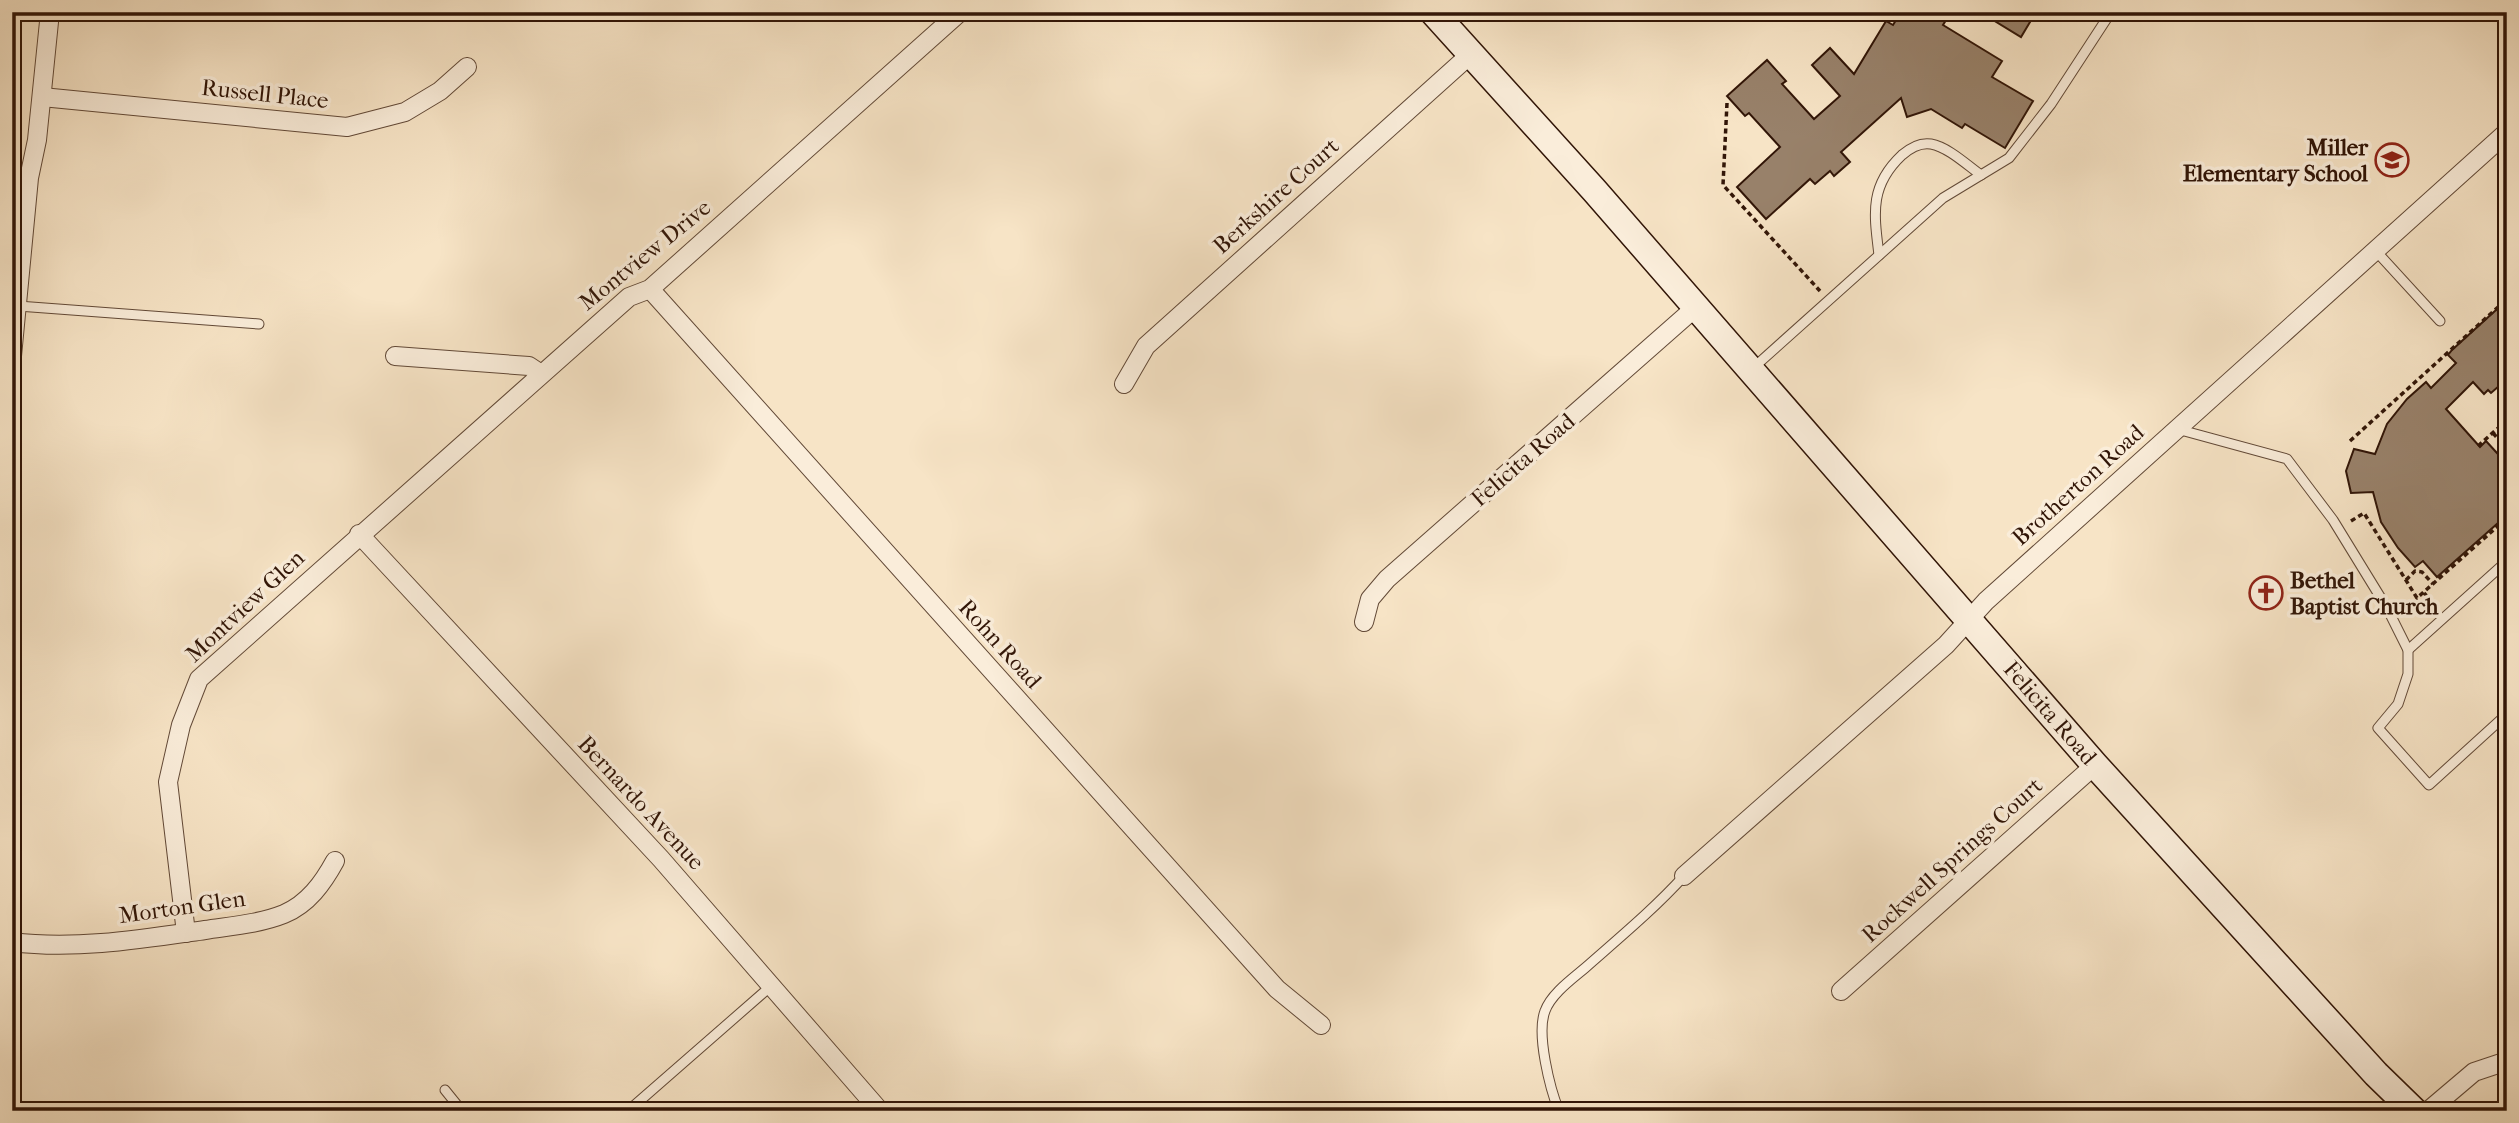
<svg xmlns="http://www.w3.org/2000/svg" width="2519" height="1123" font-family="'IM FELL French Canon',serif">
	<style>
		.building { fill: #98816a; stroke: #311507; stroke-width: 2 }
		.lines { fill: none; stroke-linecap: round; stroke-linejoin: round }
		.lane-casing { stroke: #624937; stroke-width: 11 }
		.street-casing { stroke: #624937; stroke-width: 20 }
		.secondary-casing { stroke: #311507; stroke-width: 29 }
		.path { stroke: #311507; stroke-width: 3.5; stroke-dasharray: 5 3.5; stroke-linecap: butt }
		.lane { stroke: #faedda; stroke-width: 9 }
		.street { stroke: #faedda; stroke-width: 18 }
		.secondary { stroke: #faedda; stroke-width: 26 }
		.labels { text-anchor: middle; dominant-baseline: central; stroke-width: 7; stroke-linejoin: round; paint-order: stroke }
		.street-label { font-size: 23px; fill: #311507; stroke: #faedda }
		.poi-label { font-size: 23px; font-weight: bold; fill: #311507; stroke: #faedda; text-anchor: end }
	</style>
	<rect width="100%" height="100%" fill="#f7e4c6"/>
	<filter id="stains"><feTurbulence type="fractalNoise" baseFrequency=".00286" numOctaves="4"/><feColorMatrix values="0 0 0 0 .2 0 0 0 0 .09 0 0 0 0 .02 0 0 0 .5 -.17"/></filter>
	<radialGradient id="worn" r=".72"><stop offset=".6" stop-color="#630" stop-opacity="0"/><stop offset="1" stop-color="#630" stop-opacity=".3"/></radialGradient>
	<g class="building">
		<polygon points="1901,12 1951,12 1943,25 2002,61 1992,77 2033,101 2005,148 1965,124 1962,128 1931,109 1907,117 1901,98 1841,152 1850,162 1834,176 1830,171 1815,184 1810,179 1766,219 1737,187 1780,147 1749,113 1745,116 1727,96 1767,60 1786,81 1782,84 1814,119 1840,96 1812,65 1830,48 1854,74 1886,21 1893,25"/>
		<polygon points="1980,12 2036,12 2021,37"/>
		<polygon points="2507,300 2507,379 2491,393 2488,390 2484,394 2473,382 2446,409 2480,447 2486,441 2507,464 2507,515 2437,577 2423,561 2415,567 2398,548 2381,522 2373,492 2351,493 2346,471 2354,449 2375,454 2387,424 2407,399 2426,382 2431,388 2456,363 2448,355 2452,350"/>
	</g>
	<g class="lines">
		<defs>
			<g id="lane">
				<polyline points="2375,250 2440,321"/>
				<path d="M1879 255C1874 214 1869 186 1902 155 1910 148 1919 142 1931 144 1948 147 1967 165 1981 175"/>
				<polyline points="18,306 259,324"/>
				<polyline points="1752,369 1943,198 2009,158 2051,104 2111,12"/>
				<polyline points="2177,429 2287,459 2333,520 2387,608 2408,650 2408,674 2398,704 2378,728 2429,785 2507,714"/>
				<polyline points="2408,650 2507,561"/>
				<polyline points="445,1090 462,1111"/>
				<polyline points="628,1111 771,986"/>
				<path d="M1559 1111C1550 1089 1536 1034 1545 1011 1551 994 1572 979 1585 968 1619 938 1654 909 1684 876"/>
			</g>
			<g id="street">
				<polyline points="42,97 347,127 405,112 440,91 467,67"/>
				<polyline points="650,289 1277,989 1321,1025"/>
				<polyline points="12,356 29,178 37,140 50,12"/>
				<polyline points="395,356 529,366 541,374"/>
				<polyline points="1124,384 1146,346 1472,53"/>
				<polyline points="359,534 661,859 880,1111"/>
				<polyline points="1364,622 1370,599 1387,579 1696,307"/>
				<polyline points="1684,876 1946,645 1986,601 2507,132"/>
				<polyline points="186,933 168,782 181,725 199,679 629,297 650,289 960,12"/>
				<path d="M12 942C76 950 142 939 205 930 231 926 259 924 284 914 308 904 323 883 335 861"/>
				<polyline points="1841,991 2095,765"/>
				<polyline points="2428,1111 2474,1072 2507,1061"/>
			</g>
			<polyline id="secondary" points="1433,12 1594,190 2095,765 2376,1074 2414,1111"/>
		</defs>
		<use href="#lane" class="lane-casing"/>
		<use href="#street" class="street-casing"/>
		<use href="#secondary" class="secondary-casing"/>
		<g class="path">
			<polyline points="1727,103 1723,185 1820,291"/>
			<polyline points="2493,433 2507,449"/>
			<polyline points="2350,441 2507,299"/>
			<polyline points="2478,446 2506,421"/>
			<polyline points="2503,459 2507,456"/>
			<polyline points="2351,521 2364,513 2417,598 2507,518"/>
			<polyline points="2406,580 2415,571 2422,572 2433,584"/>
			<polyline points="2424,593 2437,607"/>
		</g>
		<use href="#lane" class="lane"/>
		<use href="#street" class="street"/>
		<use href="#secondary" class="secondary"/>
	</g>
	<defs>
		<symbol id="school-ring" viewBox="-11 -11 22 22"><circle r="9.5" fill="#faedda" stroke="#8f2418" stroke-width="1.5"/><path d="M0-5L7-2L0 1L-7-2ZM-4 1L0 2.5L4 1V4Q0 6-4 4Z" fill="#8f2418"/></symbol>
		<symbol id="church-ring" viewBox="-11 -11 22 22"><circle r="9.5" fill="#faedda" stroke="#8f2418" stroke-width="1.5"/><path d="M-1.2-6h2.4v3.5h3.3v2.4h-3.3V6h-2.4V-.1h-3.3v-2.4h3.3Z" fill="#8f2418"/></symbol>
	</defs>
	<g fill-rule="evenodd">
		<use href="#school-ring" x="2373" y="141" width="38" height="38"/>
		<use href="#church-ring" x="2247" y="574" width="38" height="38"/>
	</g>
	<g class="labels">
		<g class="street-label">
			<text transform="translate(265 94) rotate(6)">Russell Place</text>
			<text transform="translate(1276 196) rotate(-42)">Berkshire Court</text>
			<text transform="translate(645 255) rotate(-39)">Montview Drive</text>
			<text transform="translate(1523 460) rotate(-41)">Felicita Road</text>
			<text transform="translate(2078 485) rotate(-42)">Brotherton Road</text>
			<text transform="translate(245 606) rotate(-43)">Montview Glen</text>
			<text transform="translate(1000 644) rotate(48)">Rohn Road</text>
			<text transform="translate(2050 713) rotate(49)">Felicita Road</text>
			<text transform="translate(641 803) rotate(47)">Bernardo Avenue</text>
			<text transform="translate(1952 860) rotate(-42)">Rockwell Springs Court</text>
			<text transform="translate(182 907) rotate(-8)">Morton Glen</text>
		</g>
		<g class="poi-label">
			<text x="2368" y="147">Miller<tspan x="2368" dy="26">Elementary School</tspan></text>
			<text x="2290" y="580" text-anchor="start">Bethel<tspan x="2290" dy="26">Baptist Church</tspan></text>
		</g>
	</g>
	<rect width="2519" height="1123" fill="none" stroke="#f7e4c6" stroke-width="42"/>
	<rect x="14" y="14" width="2491" height="1095" fill="none" stroke="#311507" stroke-width="3.5"/>
	<rect x="21" y="21" width="2477" height="1081" fill="none" stroke="#311507" stroke-width="2"/>
	<rect width="100%" height="100%" filter="url(#stains)"/>
	<rect width="100%" height="100%" fill="url(#worn)"/>
</svg>
